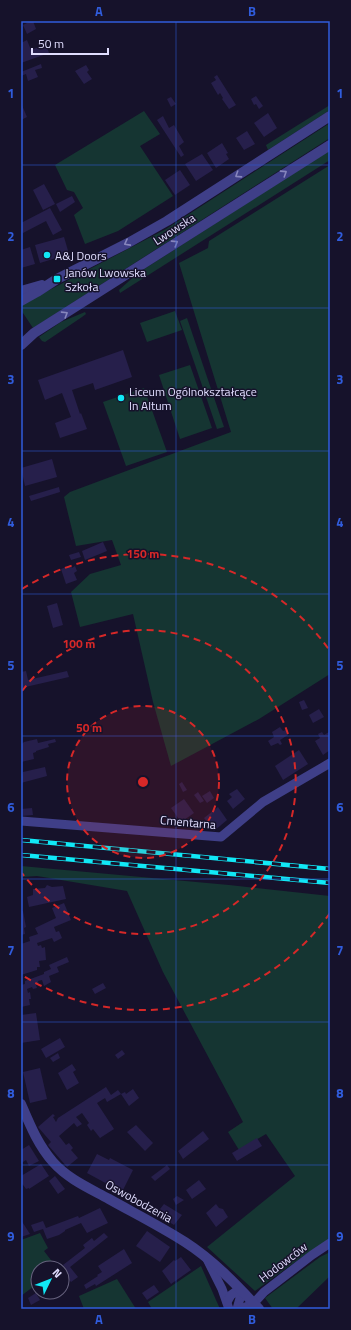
<svg xmlns="http://www.w3.org/2000/svg" width="351" height="1330" font-family="'Titillium Web',sans-serif">
	<style>
		.green { fill: #153532 }
		.building { fill: #261f4b }
		.lines { fill: none; stroke-linecap: round; stroke-linejoin: round }
		.minor { stroke: #3f3f88; stroke-width: 9 }
		.tertiary { stroke: #3f3f88; stroke-width: 10 }
		.rail-casing { stroke: #11e8f6; stroke-width: 4.5 }
		.rail { stroke: #16122b; stroke-width: 3; stroke-dasharray: 9; stroke-linecap: butt }
		.oneway { stroke: #8786bd }
		.grid { fill: none; stroke: #305cdc; stroke-width: 1; stroke-opacity: 0.55 }
		.ring { fill: none; stroke: #d62828; stroke-width: 2; stroke-dasharray: 7 5 }
		.poi-dot { fill: #11e8f6; stroke: #16122b; stroke-width: 1.5 }
		.labels { text-anchor: middle; dominant-baseline: central; stroke-width: 3; stroke-linejoin: round; paint-order: stroke }
		.street-label { font-size: 12px; fill: #e0ddfe; stroke: #16122b }
		.poi-label { font-size: 12px; fill: #e0ddfe; stroke: #16122b; text-anchor: start }
		.centre { fill: #d62828; stroke: #16122b; stroke-width: 2 }
		.ring-label { font-size: 12px; text-anchor: middle; font-weight: bold; fill: #d62828; stroke: #16122b; stroke-width: 3; stroke-linejoin: round; paint-order: stroke }
		.neatline { fill: none; stroke: #305cdc; stroke-width: 1.5 }
		.grid-label { font-size: 13px; text-anchor: middle; font-weight: bold; fill: #305cdc }
	</style>
	<rect width="100%" height="100%" fill="#16122b"/>
	<g class="green">
		<polygon points="330,105 330,110 268,150 266,145"/>
		<polygon points="144,111 160,134 140,146 173,196 118,231 85,244 74,215 83,208 74,192 67,190 55,165"/>
		<polygon points="330,123 330,138 33,328 21,310 21,305 166,229"/>
		<polygon points="330,150 330,160 120,293 119,290 138,273"/>
		<polygon points="330,165 330,303 329,303 330,304 330,674 259,719 171,766 153,702 133,614 80,627 71,592 90,574 121,565 112,540 76,546 64,497 70,492 231,432 179,263 208,248 209,241"/>
		<polygon points="175,311 182,330 147,342 140,323"/>
		<polygon points="85,312 86,314 82,317 45,342 42,341 39,337 61,322"/>
		<polygon points="187,318 224,427 217,429 180,321"/>
		<polygon points="190,365 212,428 180,439 159,375"/>
		<polygon points="144,388 167,452 126,466 103,402"/>
		<polygon points="21,866 229,885 330,896 330,1239 309,1252 255,1291 207,1247 295,1176 266,1134 239,1150 228,1132 243,1122 163,972 127,891 37,876 21,877"/>
		<polygon points="40,1233 48,1248 44,1251 57,1268 38,1268 38,1283 21,1296 21,1240"/>
		<polygon points="330,1252 330,1276 297,1308 298,1309 273,1309 265,1298 320,1257"/>
		<polygon points="201,1266 220,1309 152,1309 148,1302"/>
		<polygon points="117,1279 136,1309 84,1309 79,1296"/>
	</g>
	<g class="building">
		<polygon points="31,21 33,21 36,29 27,34 23,25"/>
		<polygon points="27,40 31,50 46,44 49,53 21,63 21,43"/>
		<polygon points="41,64 42,68 35,70 38,77 28,81 26,74 21,76 21,72"/>
		<polygon points="86,65 89,70 87,72 92,79 84,84 75,71"/>
		<polygon points="217,75 236,105 229,109 222,99 223,98 220,93 218,95 211,83 216,80 214,77"/>
		<polygon points="256,96 263,106 259,109 256,104 254,105 251,99"/>
		<polygon points="171,97 176,104 171,107 167,99"/>
		<polygon points="21,103 27,117 21,120"/>
		<polygon points="268,113 277,128 264,137 254,123"/>
		<polygon points="163,116 169,128 174,125 184,142 179,146 184,155 181,157 157,120"/>
		<polygon points="247,131 255,144 244,150 236,138"/>
		<polygon points="222,143 228,153 226,154 229,159 216,168 207,153"/>
		<polygon points="202,154 213,170 196,181 185,164"/>
		<polygon points="180,170 190,185 175,195 165,180"/>
		<polygon points="44,184 55,204 43,210 33,190"/>
		<polygon points="72,196 75,202 60,212 56,204"/>
		<polygon points="50,208 62,230 53,235 46,221 23,233 21,229 21,223"/>
		<polygon points="64,237 69,254 40,263 35,245"/>
		<polygon points="30,247 35,264 21,268 21,250"/>
		<polygon points="123,350 132,377 95,390 93,383 72,390 80,414 81,413 87,429 60,438 55,423 71,417 62,393 45,400 38,380"/>
		<polygon points="52,459 57,477 25,486 21,468"/>
		<polygon points="59,487 60,492 31,501 29,496"/>
		<polygon points="103,542 107,551 85,560 82,551"/>
		<polygon points="79,552 81,557 71,560 69,555"/>
		<polygon points="71,565 72,568 75,566 77,571 74,573 77,580 66,584 61,569"/>
		<polygon points="57,603 63,625 53,628 47,606"/>
		<polygon points="26,671 28,680 67,671 69,677 21,688 21,672"/>
		<polygon points="304,700 308,708 302,710 299,702"/>
		<polygon points="319,709 324,717 313,723 309,715"/>
		<polygon points="280,727 283,731 286,730 288,735 280,740 282,744 280,745 278,743 271,746 268,741 274,737 272,732"/>
		<polygon points="322,732 324,735 329,732 330,734 330,750 323,755 315,741 320,738 318,734"/>
		<polygon points="37,739 38,743 55,739 56,742 48,744 49,747 36,751 36,752 33,753 34,759 21,762 21,745 24,742"/>
		<polygon points="299,750 308,764 283,780 275,766"/>
		<polygon points="45,767 47,776 21,783 23,772"/>
		<polygon points="182,782 187,790 183,792 179,784"/>
		<polygon points="237,789 245,799 233,809 227,801 232,797 229,794"/>
		<polygon points="210,791 214,798 207,803 202,796"/>
		<polygon points="198,792 204,801 200,803 194,795"/>
		<polygon points="184,799 194,813 181,822 171,808"/>
		<polygon points="218,807 227,820 214,831 204,818"/>
		<polygon points="32,808 33,815 21,816 21,809"/>
		<polygon points="47,885 52,887 63,886 66,899 29,907 27,897 33,895 33,889 45,888"/>
		<polygon points="64,903 71,920 54,927 56,932 59,931 62,938 54,942 52,938 37,943 38,946 41,945 42,948 45,947 46,960 39,961 40,967 37,967 37,970 21,975 21,944 30,941 29,937 38,934 35,928 56,918 52,908"/>
		<polygon points="21,911 23,911 26,927 24,928 25,934 21,935"/>
		<polygon points="67,957 69,962 57,967 59,972 49,976 51,982 44,986 42,980 38,981 39,985 36,985 37,988 33,989 32,987 27,989 28,993 30,992 31,999 29,999 30,1005 21,1007 21,985 25,984 25,981 44,974 44,972 51,969 49,965"/>
		<polygon points="103,983 106,988 95,994 92,989"/>
		<polygon points="36,1013 40,1040 21,1043 21,1015"/>
		<polygon points="60,1038 65,1047 46,1058 41,1049"/>
		<polygon points="122,1050 125,1054 118,1059 115,1055"/>
		<polygon points="58,1053 60,1058 53,1062 50,1058"/>
		<polygon points="72,1064 76,1070 73,1072 79,1083 67,1090 58,1073"/>
		<polygon points="40,1068 47,1099 30,1103 23,1072"/>
		<polygon points="106,1087 111,1095 118,1090 121,1094 107,1102 105,1098 97,1103 114,1129 100,1138 93,1129 91,1131 87,1125 89,1123 82,1113 76,1117 82,1124 77,1127 74,1123 59,1136 66,1145 69,1143 73,1148 71,1150 78,1158 67,1167 48,1145 51,1142 38,1127 53,1114 55,1116 53,1117 56,1122 58,1118"/>
		<polygon points="133,1089 139,1098 129,1106 121,1094 125,1092 126,1094"/>
		<polygon points="136,1125 153,1143 145,1151 127,1132"/>
		<polygon points="203,1131 209,1139 183,1159 178,1151"/>
		<polygon points="257,1138 262,1146 237,1161 232,1153"/>
		<polygon points="29,1145 39,1161 29,1166 26,1160 23,1162 21,1160 21,1150"/>
		<polygon points="97,1154 109,1160 110,1158 133,1170 122,1192 87,1173"/>
		<polygon points="41,1164 49,1176 29,1189 29,1188 26,1189 21,1182 21,1176"/>
		<polygon points="167,1165 170,1169 155,1181 151,1177"/>
		<polygon points="55,1176 65,1189 58,1194 49,1181"/>
		<polygon points="199,1180 206,1189 192,1199 186,1190"/>
		<polygon points="177,1196 184,1200 176,1205 173,1199"/>
		<polygon points="164,1204 182,1215 174,1225 156,1214"/>
		<polygon points="216,1204 219,1208 223,1209 228,1217 216,1227 206,1213"/>
		<polygon points="100,1208 108,1223 87,1233 81,1223 65,1230 65,1231 59,1235 47,1239 43,1229 34,1232 31,1225 43,1221 46,1228 78,1216 79,1218"/>
		<polygon points="21,1220 30,1234 21,1237"/>
		<polygon points="147,1231 170,1247 160,1262 136,1246"/>
		<polygon points="104,1233 108,1237 70,1267 78,1277 71,1282 63,1272 66,1269 63,1265 85,1248 83,1245 92,1238 94,1241"/>
		<polygon points="124,1249 132,1263 96,1286 95,1284 86,1289 84,1285 98,1276 97,1275 102,1272 98,1266"/>
		<polygon points="181,1257 191,1270 171,1284 162,1271 174,1260 175,1261"/>
		<polygon points="154,1285 159,1292 147,1300 142,1293"/>
		<polygon points="36,1293 40,1300 31,1305 28,1298"/>
	</g>
	<g class="lines">
		<g class="minor">
			<polyline points="21,821 221,837 263,802 330,763"/>
			<polyline points="207,1259 222,1289 229,1309"/>
			<polyline points="227,1302 231,1295 238,1290 242,1291 237,1309"/>
			<polyline points="241,1309 254,1303 264,1292 312,1255 330,1243"/>
		</g>
		<g class="tertiary">
			<polyline points="21,291 42,285"/>
			<polyline points="21,301 37,292 57,279 128,243 167,221 330,116"/>
			<polyline points="21,345 34,333 330,145"/>
			<path d="M21 1104C30 1125 38 1145 53 1162 68 1179 89 1188 109 1199 134 1213 160 1226 185 1242 213 1260 237 1285 259 1309"/>
		</g>
		<defs>
			<g id="rail">
				<polyline points="21,840 330,869"/>
				<polyline points="21,855 330,883"/>
			</g>
		</defs>
		<use href="#rail" class="rail-casing"/>
		<use href="#rail" class="rail"/>
	</g>
	<defs><path id="oneway-chevron" d="M-2-3.5L2.5 0L-2 3.5" fill="none" stroke-width="1.6" stroke-linecap="round" stroke-linejoin="round"/></defs>
	<g class="oneway">
		<use href="#oneway-chevron" transform="translate(284 173) rotate(-33)"/>
		<use href="#oneway-chevron" transform="translate(238 175) rotate(147)"/>
		<use href="#oneway-chevron" transform="translate(127 243) rotate(152)"/>
		<use href="#oneway-chevron" transform="translate(175 243) rotate(-33)"/>
		<use href="#oneway-chevron" transform="translate(65 314) rotate(-32)"/>
	</g>
	<path class="grid" d="M176 21V1309M21 165H330M21 308H330M21 451H330M21 594H330M21 736H330M21 879H330M21 1022H330M21 1165H330"/>
	<circle cx="143" cy="782" r="76" fill="#d62828" fill-opacity=".12"/>
	<g class="ring">
		<circle cx="143" cy="782" r="76"/>
		<path d="M22 691A152 152 0 1 1 22 873"/>
		<path d="M330 913A228 228 0 0 1 22 975M22 589A228 228 0 0 1 330 651"/>
	</g>
	<g class="poi-dot">
		<circle cx="47" cy="255" r="4"/>
		<rect x="53" y="275" width="8" height="8" rx="2"/>
		<circle cx="121" cy="398" r="4"/>
	</g>
	<g class="labels">
		<g class="street-label">
			<text transform="translate(174 229) rotate(-33)">Lwowska</text>
			<text transform="translate(188 822) rotate(5)">Cmentarna</text>
			<text transform="translate(139 1201) rotate(29)">Oswobodzenia</text>
			<text transform="translate(283 1262) rotate(-37)">Hodowców</text>
		</g>
		<g class="poi-label">
			<text x="55" y="255">A&amp;J Doors</text>
			<text x="65" y="272">Janów Lwowska<tspan x="65" dy="14">Szkoła</tspan></text>
			<text x="129" y="391">Liceum Ogólnokształcące<tspan x="129" dy="14">In Altum</tspan></text>
		</g>
	</g>
	<circle cx="143" cy="782" r="6" class="centre"/>
	<g class="ring-label">
		<text x="143" y="558">150 m</text>
		<text x="79" y="648">100 m</text>
		<text x="89" y="732">50 m</text>
	</g>
	<rect width="351" height="1330" fill="none" stroke="#16122b" stroke-width="44"/>
	<g transform="translate(50 1280) rotate(47)"><circle r="19" fill="#16122b" stroke="#67637f"/>
	<path d="M0-3L7 15L0 10L-7 15Z" fill="#11e8f6"/>
	<text y="-6" font-size="11" font-weight="bold" text-anchor="middle" fill="#e0ddfe">N</text>
	</g>
	<path d="M32 48v6h76v-6" fill="none" stroke="#e0ddfe" stroke-width="2"/>
	<text x="38" y="48" font-size="12" fill="#e0ddfe" stroke="#16122b" stroke-width="3" paint-order="stroke">50 m</text>
	<rect x="22" y="22" width="307" height="1286" class="neatline"/>
	<g class="grid-label">
		<text x="99" y="16">A</text>
		<text x="252" y="16">B</text>
		<text x="11" y="98">1</text>
		<text x="340" y="98">1</text>
		<text x="11" y="241">2</text>
		<text x="340" y="241">2</text>
		<text x="11" y="384">3</text>
		<text x="340" y="384">3</text>
		<text x="11" y="527">4</text>
		<text x="340" y="527">4</text>
		<text x="11" y="670">5</text>
		<text x="340" y="670">5</text>
		<text x="11" y="812">6</text>
		<text x="340" y="812">6</text>
		<text x="11" y="955">7</text>
		<text x="340" y="955">7</text>
		<text x="11" y="1098">8</text>
		<text x="340" y="1098">8</text>
		<text x="11" y="1241">9</text>
		<text x="340" y="1241">9</text>
		<text x="99" y="1324">A</text>
		<text x="252" y="1324">B</text>
	</g>
</svg>
